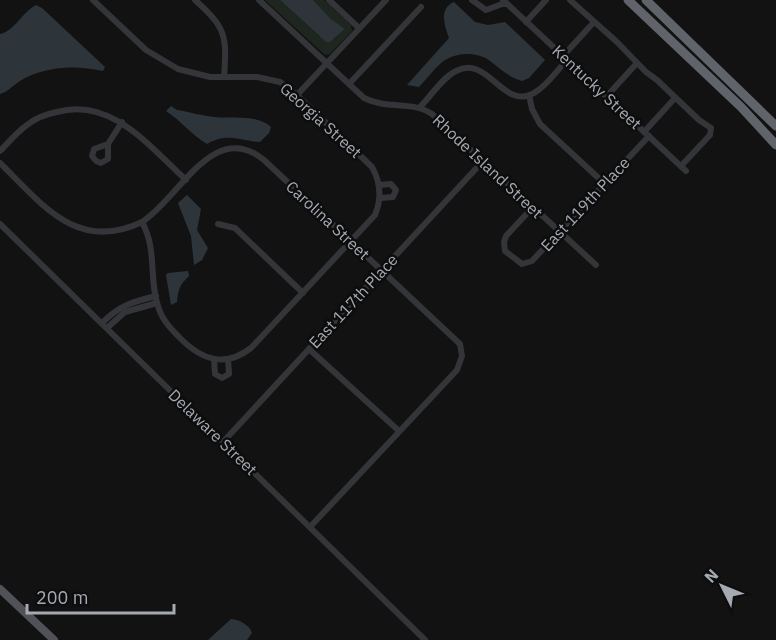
<svg xmlns="http://www.w3.org/2000/svg" width="776" height="640" font-family="'IBM Plex Sans',sans-serif">
	<style>
		.green { fill: #1f261f }
		.water { fill: #2d353b }
		.lines { fill: none; stroke-linecap: round; stroke-linejoin: round }
		.minor { stroke: #343538; stroke-width: 6 }
		.major { stroke: #505257; stroke-width: 8 }
		.highway { stroke: #606369; stroke-width: 9 }
		.labels { text-anchor: middle; dominant-baseline: central; stroke-width: 5; stroke-linejoin: round; paint-order: stroke }
		.street-label { font-size: 16px; fill: #a5aab2; stroke: #0d0d0e }
	</style>
	<rect width="100%" height="100%" fill="#121213"/>
	<polygon class="green" points="265,0 280,0 319,36 334,39 345,29 331,19 313,0 324,0 351,25 352,31 330,54 325,55"/>
	<g class="water">
		<polygon points="280,0 313,0 331,19 345,29 330,42 326,42"/>
		<path d="M454 2 475 22 488 25 505 22 545 60 529 78 522 81C508 77 501 69 490 61 478 52 459 52 445 60 436 66 427 79 419 87L407 85 449 38C445 26 438 9 454 2Z"/>
		<path d="M36 5 42 8 105 67 103 71C75 65 45 66 20 81 13 85 8 92 0 94V34C15 31 22 12 36 5Z"/>
		<path d="M171 106 177 110C190 112 202 116 215 117 233 119 256 114 271 127L269 133 260 142C240 141 228 132 207 144 192 135 181 121 166 111Z"/>
		<polygon points="187,195 201,209 197,230 208,248 202,260 194,265 191,236 178,203"/>
		<path d="M188 271 189 276C180 284 178 290 177 302L171 305 166 275 168 273Z"/>
		<path d="M231 619C239 620 249 624 252 633L247 640H208Z"/>
	</g>
	<g class="lines">
		<g class="minor">
			<path d="M195 0C226 28 227 35 224 77"/>
			<path d="M259 0 364 98C388 110 411 100 432 114L596 265"/>
			<polyline points="329,0 359,28"/>
			<polyline points="472,0 486,10 502,4 507,4"/>
			<polyline points="503,0 686,171"/>
			<polyline points="570,0 617,42 646,72 657,80 699,120 711,128 710,135 681,166"/>
			<polyline points="526,22 546,0"/>
			<polyline points="563,56 594,22"/>
			<polyline points="349,84 421,7"/>
			<polyline points="297,95 386,0"/>
			<polyline points="529,95 532,109 540,124 605,184"/>
			<polyline points="606,97 637,63"/>
			<path d="M420 107C431 96 442 78 456 71 488 54 503 111 534 93 547 86 557 70 567 60"/>
			<polyline points="644,132 675,98"/>
			<polyline points="108,144 94,149 92,156 96,161 101,163 108,159 108,144 122,122"/>
			<path d="M0 151C9 142 17 132 27 125 36 118 46 114 57 112 112 97 150 147 186 180"/>
			<path d="M0 163C42 204 77 253 142 222 158 251 148 280 159 309 163 321 172 330 181 339 202 360 225 368 251 348L375 215C382 198 381 183 372 167L297 95 280 82 257 77H210L178 69 146 50 93 0"/>
			<polyline points="379,185 391,184 396,190 393,197 380,198"/>
			<polyline points="533,207 506,236 504,242 505,251 522,264 532,261 649,136"/>
			<path d="M142 222C179 199 213 118 264 160L460 344 462 356 457 370 310 527"/>
			<polyline points="0,224 425,640"/>
			<polyline points="218,224 235,228 303,293"/>
			<path d="M102 323C120 305 132 302 156 296"/>
			<polyline points="107,328 125,312 157,303"/>
			<polyline points="309,349 399,431"/>
			<polyline points="214,359 215,374 222,378 229,374 228,359"/>
			<polyline points="223,442 483,161"/>
		</g>
		<polyline class="major" points="0,589 54,640"/>
		<g class="highway">
			<polyline points="628,0 741,107 776,145"/>
			<polyline points="646,0 776,126"/>
		</g>
	</g>
	<g class="labels">
		<g class="street-label">
			<text transform="translate(597 87) rotate(43)">Kentucky Street</text>
			<text transform="translate(321 120) rotate(42)">Georgia Street</text>
			<text transform="translate(488 166) rotate(43)">Rhode Island Street</text>
			<text transform="translate(585 204) rotate(-47)">East 119th Place</text>
			<text transform="translate(328 220) rotate(43)">Carolina Street</text>
			<text transform="translate(353 301) rotate(-47)">East 117th Place</text>
			<text transform="translate(213 432) rotate(44)">Delaware Street</text>
		</g>
	</g>
	<g transform="translate(722 586) rotate(313)" stroke="#0d0d0e" stroke-width="4.5" paint-order="stroke">
	<path d="M0-4.5L10 22L0 15L-10 22Z" fill="#a5aab2"/>
	<text y="-9" font-size="16" font-weight="bold" text-anchor="middle" fill="#a5aab2">N</text>
	</g>
	<path d="M27 604v9h147v-9" fill="none" stroke="#a5aab2" stroke-width="3"/>
	<text x="36" y="604" font-size="18" fill="#a5aab2" stroke="#0d0d0e" stroke-width="4.5" paint-order="stroke">200 m</text>
</svg>
